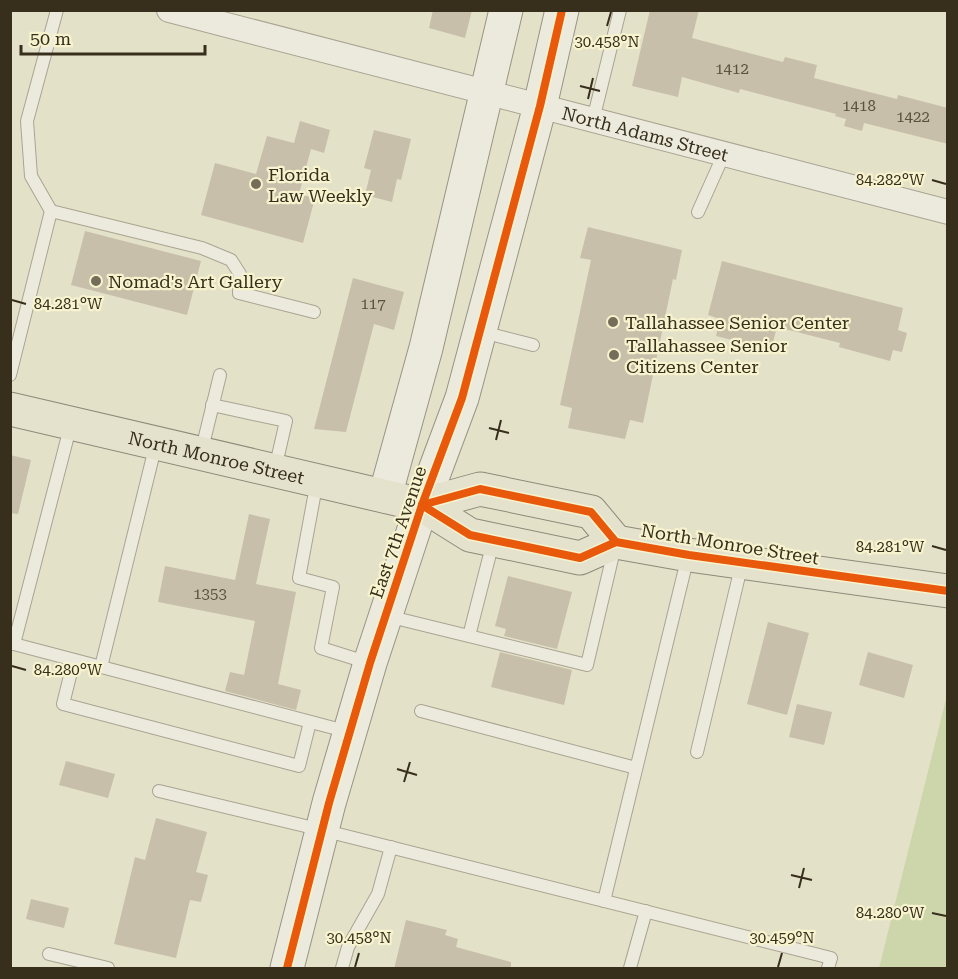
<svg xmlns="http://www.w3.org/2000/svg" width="958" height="979" font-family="'Roboto Serif',serif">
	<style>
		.green { fill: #cdd6ab }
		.building { fill: #c8bfaa }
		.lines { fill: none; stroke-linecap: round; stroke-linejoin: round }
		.lane-casing { stroke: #a9a493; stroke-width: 14 }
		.street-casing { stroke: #a9a493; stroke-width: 26 }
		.secondary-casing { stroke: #989483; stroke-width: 35 }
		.primary-casing { stroke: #8e8a7a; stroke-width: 35 }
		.lane { stroke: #eceadc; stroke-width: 12 }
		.street { stroke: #eceadc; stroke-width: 24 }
		.secondary { stroke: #eceadc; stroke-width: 33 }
		.primary { stroke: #e4e1cc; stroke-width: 33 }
		.cycleway-casing { stroke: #f6f3ce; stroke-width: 11 }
		.cycleway { stroke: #e8590c; stroke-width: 8 }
		.ticks { fill: none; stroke: #372e1c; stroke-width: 2 }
		.poi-dot { fill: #746d59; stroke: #f6f3ce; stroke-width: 2 }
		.labels { text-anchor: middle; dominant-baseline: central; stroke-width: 4.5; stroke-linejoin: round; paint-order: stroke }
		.number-label { font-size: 15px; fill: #5b5240 }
		.street-label { font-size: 18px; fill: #372e1c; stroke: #f6f3ce }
		.poi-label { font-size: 18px; fill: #372e1c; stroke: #f6f3ce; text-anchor: start }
		.ticks-label { font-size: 15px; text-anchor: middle; fill: #372e1c; stroke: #f6f3ce; stroke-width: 4.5; stroke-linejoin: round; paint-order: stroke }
	</style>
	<rect width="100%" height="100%" fill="#e4e1c9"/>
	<polygon class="green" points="947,695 947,968 879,968"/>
	<g class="building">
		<polygon points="433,10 472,10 465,38 429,28"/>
		<polygon points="650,10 699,10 692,38 783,62 785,57 817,65 814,78 897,99 898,95 948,108 948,144 864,123 862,131 844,126 846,119 835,116 836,114 740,89 739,93 682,77 678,97 632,86"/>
		<polygon points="300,121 330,130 324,153 311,149 299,194 315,198 303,243 201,215 215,163 256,174 267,136 294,143"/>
		<polygon points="374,130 411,139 401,180 397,179 392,202 365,195 371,170 364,168"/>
		<polygon points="588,227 682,250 676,280 673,279 643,423 630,420 625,439 568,428 572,408 560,405 591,260 580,258"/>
		<polygon points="85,231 201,261 187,315 71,285"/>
		<polygon points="722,261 903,308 898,330 907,333 902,352 893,350 890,361 839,347 840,343 777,327 771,350 716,336 720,319 708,315"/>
		<polygon points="353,278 404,292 394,330 374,324 346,432 314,429"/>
		<polygon points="10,455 31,460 18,514 10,513"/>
		<polygon points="249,514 270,519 256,584 296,592 278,684 301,690 296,710 225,691 230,672 244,675 255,621 158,602 165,566 235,580"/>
		<polygon points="508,576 572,592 557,649 504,636 506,629 495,626"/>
		<polygon points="768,622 809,633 787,715 747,704"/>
		<polygon points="500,652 572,670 564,705 491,687"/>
		<polygon points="868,652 913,665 904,698 859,685"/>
		<polygon points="797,704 832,712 824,745 789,737"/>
		<polygon points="66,761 115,774 108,798 59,785"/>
		<polygon points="156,818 207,832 196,872 208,875 201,902 190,900 176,958 114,944 135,857 145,860"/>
		<polygon points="31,899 69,908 64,928 26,919"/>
		<polygon points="406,920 447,930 445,935 458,939 456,947 511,962 511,969 394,969"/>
	</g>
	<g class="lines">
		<defs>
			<g id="lane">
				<polyline points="593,120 620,10"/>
				<polyline points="51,211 31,176 27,121 57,10"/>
				<polyline points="698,212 724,154"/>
				<polyline points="482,332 533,345"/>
				<polyline points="10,375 51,211 202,248 231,260 240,274 239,293 314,312"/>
				<polyline points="212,405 286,421 275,469"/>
				<polyline points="201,453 220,375"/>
				<polyline points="317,481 299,578 333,587 321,648 369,663"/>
				<polyline points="387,616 587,665 615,546"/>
				<polyline points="469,636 493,542"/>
				<polyline points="10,643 349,732"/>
				<polyline points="14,644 71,424"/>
				<polyline points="74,660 63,704 299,766 310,722"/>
				<polyline points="101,667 156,444"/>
				<polyline points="421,711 636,768"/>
				<polyline points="697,752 742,563"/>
				<polyline points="159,791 322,830 831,958 828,968"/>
				<polyline points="604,901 688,556"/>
				<polyline points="49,954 108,968"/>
				<polyline points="342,968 348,947 378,894 391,847"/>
				<polyline points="630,968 646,911"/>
			</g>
			<g id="street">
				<path id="s1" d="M169 10 948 212"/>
			</g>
			<g id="secondary">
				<polyline points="385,496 426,348 506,10"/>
				<polyline points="287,968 329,803 370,663 422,505 462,398 540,106 562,10"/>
			</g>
			<g id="primary">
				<path id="s2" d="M10 409 422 505 470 535 580 558 616 542 689 555 948 591"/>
				<polyline points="422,505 480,489 591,512 616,542"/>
			</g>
		</defs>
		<use href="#lane" class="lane-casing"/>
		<use href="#street" class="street-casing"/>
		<use href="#secondary" class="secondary-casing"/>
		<use href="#primary" class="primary-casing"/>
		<use href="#lane" class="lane"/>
		<use href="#street" class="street"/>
		<use href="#secondary" class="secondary"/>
		<use href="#primary" class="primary"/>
		<defs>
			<g id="cycleway">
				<polyline points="422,505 470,535 580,558 616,542 689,555 948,591"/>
				<polyline points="422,505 480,489 591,512 616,542"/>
				<polyline points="287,968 329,803 370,663 422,505 462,398 540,106 562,10"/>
			</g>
		</defs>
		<use href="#cycleway" class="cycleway-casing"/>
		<use href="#cycleway" class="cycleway"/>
	</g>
	<path class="ticks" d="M607 26 611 12M580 86 600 91M588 99 593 78M932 180 946 184M12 300 26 304M489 428 509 433M496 440 501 420M932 546 946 550M12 666 26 670M397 769 417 775M404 782 410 762M791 875 812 880M799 888 804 868M932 913 946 916M355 967 359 953M778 967 782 953"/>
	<g class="poi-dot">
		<circle cx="256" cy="184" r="6"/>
		<circle cx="96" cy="281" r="6"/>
		<circle cx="613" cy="322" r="6"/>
		<circle cx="614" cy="355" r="6"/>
	</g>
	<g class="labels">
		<g class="number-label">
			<text x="732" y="69">1412</text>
			<text x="859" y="106">1418</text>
			<text x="913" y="117">1422</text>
			<text x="373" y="304">117</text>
			<text x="210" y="594">1353</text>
		</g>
		<g class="street-label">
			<text stroke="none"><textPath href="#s1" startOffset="492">North Adams Street</textPath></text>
			<text stroke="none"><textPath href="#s2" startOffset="212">North Monroe Street</textPath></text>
			<text transform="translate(398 532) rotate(-71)">East 7th Avenue</text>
			<text transform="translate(730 544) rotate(9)">North Monroe Street</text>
		</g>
		<g class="poi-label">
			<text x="268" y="174">Florida<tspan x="268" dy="21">Law Weekly</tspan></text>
			<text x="108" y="281">Nomad's Art Gallery</text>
			<text x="625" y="322">Tallahassee Senior Center</text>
			<text x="626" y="345">Tallahassee Senior<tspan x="626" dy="21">Citizens Center</tspan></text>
		</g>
	</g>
	<g class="ticks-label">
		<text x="607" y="47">30.458°N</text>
		<text x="890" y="185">84.282°W</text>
		<text x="68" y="309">84.281°W</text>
		<text x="890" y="552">84.281°W</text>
		<text x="68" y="675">84.280°W</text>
		<text x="890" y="918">84.280°W</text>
		<text x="359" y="943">30.458°N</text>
		<text x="782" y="943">30.459°N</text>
	</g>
	<rect width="958" height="979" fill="none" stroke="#372e1c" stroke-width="24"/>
	<path d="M21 45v9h184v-9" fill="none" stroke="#372e1c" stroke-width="3"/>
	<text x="30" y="45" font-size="18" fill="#372e1c" stroke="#f6f3ce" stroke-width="4.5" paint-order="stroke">50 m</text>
</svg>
